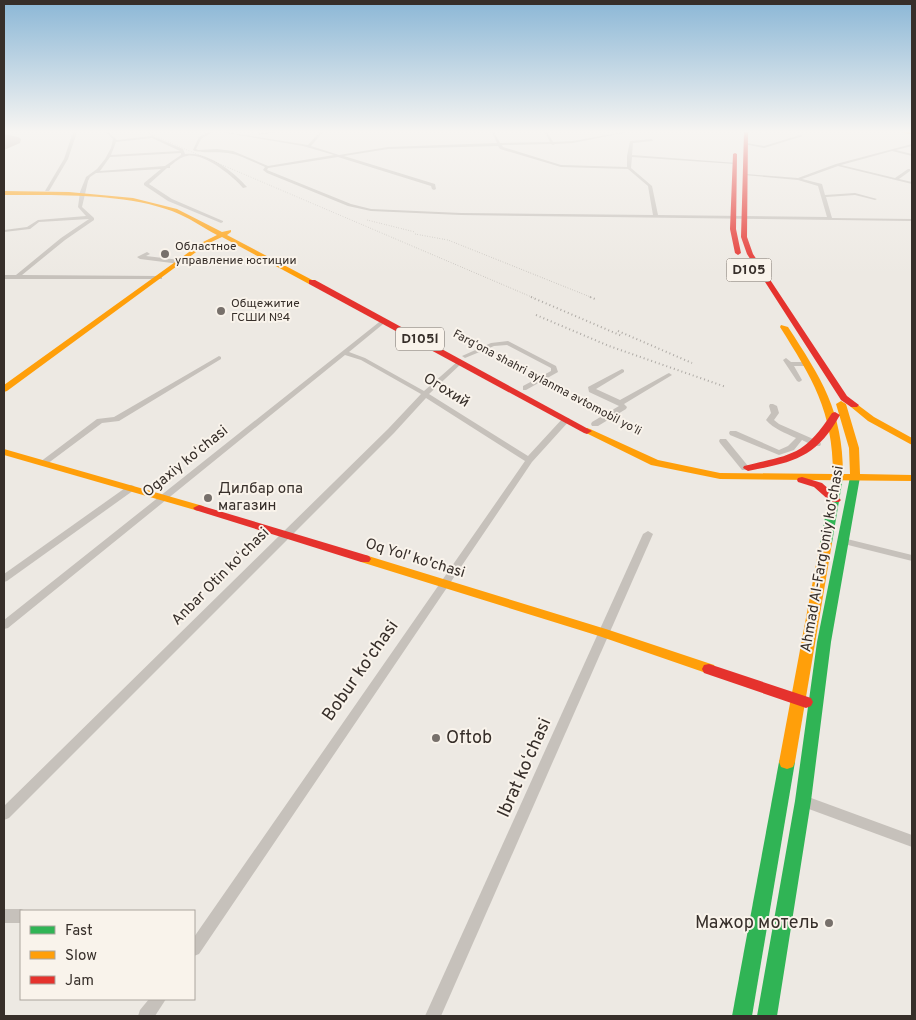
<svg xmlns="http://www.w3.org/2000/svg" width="916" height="1020" font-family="Overpass,sans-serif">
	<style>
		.building { fill: #bfafa6 }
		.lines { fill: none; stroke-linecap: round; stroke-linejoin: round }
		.street { fill: #c6c1bb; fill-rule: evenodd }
		.fast { fill: #30b455; fill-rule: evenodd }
		.slow { fill: #ff9f0a; fill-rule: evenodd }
		.jam { fill: #e5322d; fill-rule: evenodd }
		.rail-far1 { stroke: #aeaaa5; stroke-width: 1; stroke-dasharray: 0.5 2; stroke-linecap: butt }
		.rail { stroke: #aeaaa5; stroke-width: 2; stroke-dasharray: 1 3; stroke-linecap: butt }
		.poi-dot { fill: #77706b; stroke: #f9f3eb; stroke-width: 2 }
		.labels { text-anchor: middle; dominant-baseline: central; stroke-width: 4; stroke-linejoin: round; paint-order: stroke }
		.far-poi-label { font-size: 12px; fill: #372f2a; stroke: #f9f3eb; text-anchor: start }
		.far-street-label { font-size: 12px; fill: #372f2a; stroke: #f9f3eb }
		.shield { fill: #f9f3eb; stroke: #716a64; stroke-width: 1 }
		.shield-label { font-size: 14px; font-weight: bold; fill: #372f2a }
		.street-label { font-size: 15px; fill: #372f2a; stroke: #f9f3eb }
		.poi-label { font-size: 15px; fill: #372f2a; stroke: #f9f3eb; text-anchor: start }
		.near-street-label { font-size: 18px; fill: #372f2a; stroke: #f9f3eb }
		.near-poi-label { font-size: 18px; fill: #372f2a; stroke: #f9f3eb; text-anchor: start }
	</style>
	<rect width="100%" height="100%" fill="#ede9e3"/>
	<polygon class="building" points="4,134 18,137 21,139 20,143 4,150"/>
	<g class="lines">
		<g class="street">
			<polygon points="73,132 77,132 68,159 49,191 45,191 64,159"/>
			<path d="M105 132H108L117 140 152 136 183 149 185 154C207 151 233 171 247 187L243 188C233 176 203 152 187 156 180 157 175 162 170 166V168H167L149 184 172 199 223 221V222L221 223 168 201 144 185V183L161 169 96 173 90 177 88 181 82 207 94 218V220L65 240 22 275 160 276 162 277V279H4V275H16L61 238 89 219 39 222 30 229 4 232V230L27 227 38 220 86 216 78 207 80 192 86 177 97 169 105 159 111 148 113 139ZM152 138 180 151 111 155 116 142ZM181 153V155L165 166 100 171 110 157Z"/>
			<path d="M208 132H212L201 139 196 149 198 150 217 149 233 151 268 166 334 155 303 146 226 133 225 132 308 145 320 132H323L311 146 339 155 388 147 497 143 492 132H494L500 143 550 142 545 132H547L553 142 573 141 624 132 623 133 573 143 555 144 553 145 551 144 502 145 503 147 561 165 627 167V156L630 141 652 139 653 141 633 143 632 155 737 163 735 164 632 157 631 168 652 186 658 215 827 217 818 186 798 180 744 175 746 174 798 178 836 164 912 144V146L896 150 912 154V156L892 151 841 165 895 178 908 169H910V171L899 179 912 182V184L838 166 802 179 822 184 825 195 855 193 877 199 875 200 855 195 826 197 832 218 912 219V221L461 215 371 211 348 206 267 173 263 170 265 167C253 162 241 155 228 153 218 151 200 154 193 150L199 137ZM498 146 500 149 561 167 628 169 648 186 653 215 461 213 371 209 351 204 267 170 268 168 338 157 431 186 432 189 434 190 436 189 435 184 344 156 388 149Z"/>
			<polygon points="270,132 277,132 259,135 257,134"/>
			<polygon points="800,135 803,136 764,148 744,144 746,143 764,146"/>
			<polygon points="147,252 150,254 146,256 180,260 183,262 180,264 140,259 137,257"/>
			<polygon points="383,319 388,320 349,352 365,358 424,391 458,361 462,361 462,363 429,394 528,456 563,418 569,418 570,420 532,462 199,954 194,956 194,937 525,461 426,398 394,433 9,818 4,820 4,806 388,429 421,394 361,360 345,355 8,628 4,629 4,620"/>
			<polygon points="508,341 556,366 558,372 526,390 523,390 523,386 551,371 551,368 507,345 494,346 465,358 462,356 491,343"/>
			<polygon points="219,356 221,357 221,359 119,421 102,423 47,464 41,464 40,462 97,419 114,417"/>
			<polygon points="786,358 791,362 806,362 809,364 806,366 794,366 802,380 801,381 799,382 797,381 783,360"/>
			<polygon points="622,369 624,370 624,372 596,389 620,400 667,374 669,373 672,375 624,404 627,407 626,409 598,426 592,426 591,424 592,422 619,406 589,392 588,387"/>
			<path d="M770 404H773L777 406 779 413 774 420 779 424 820 442 821 444 820 446H814L802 440 794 450 779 455 730 435 729 433 730 431H736L779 450 788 446 796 438C785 433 774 429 766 420L771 413 769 406Z"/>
			<polygon points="720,439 726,439 748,466 749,468 748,470 742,470 720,443 719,441"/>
			<polygon points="131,485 134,486 135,488 134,490 7,581 4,582 4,574 128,486"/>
			<polygon points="648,531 653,534 441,1016 425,1016 643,534"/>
			<polygon points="843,538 912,555 912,561 840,543 838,541"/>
			<polygon points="803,795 912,835 912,847 798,805 797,801 798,797"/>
			<polygon points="4,909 21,909 26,911 21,911 21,923 4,923"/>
			<polygon points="149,999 166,999 155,1016 138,1016 140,1010"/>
		</g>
		<g class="fast">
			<polygon points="838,474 843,477 832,543 826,547 820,543 833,477"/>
			<polygon points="855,474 860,477 831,642 811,801 777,1016 757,1016 795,801 817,642 850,477"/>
			<polygon points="787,755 793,757 795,762 752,1016 732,1016 779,762 781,757"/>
		</g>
		<g class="slow">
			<polygon points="904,132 912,132 912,134 904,133"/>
			<path d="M4 191 69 192 133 198 177 209 222 232 231 230V232L227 235 316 282 309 284 222 237 207 244 7 391 4 392V385L203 242 217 235C202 227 188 217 172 211 124 193 56 195 4 195Z"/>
			<path d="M781 325 788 327C821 378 843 411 843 474H850L849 448 836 404 841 401 846 404 859 448 860 474 912 475V481L720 479 651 465 582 431 587 428 590 429 658 460 720 473 833 474C833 411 812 378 780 327Z"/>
			<polygon points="854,402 874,417 912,438 912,445 868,421 851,407 851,403"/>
			<polygon points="4,449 203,506 205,508 199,511 195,510 4,455"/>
			<polygon points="826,539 832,543 795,762 793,767 787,769 781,767 779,762 820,543"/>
			<polygon points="365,555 609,630 714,665 716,669 714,673 709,674 599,636 361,562 359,559"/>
		</g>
		<g class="jam">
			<polygon points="744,132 748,132 747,237 753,254 847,396 859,405 857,407 851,407 841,400 747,254 741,237"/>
			<polygon points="735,153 737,154 736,229 741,253 738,255 735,253 730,229 733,154"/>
			<polygon points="309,280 315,280 592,431 587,434 584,433 309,284"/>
			<path d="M835 412 840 415C816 458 794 462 748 471L743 468 744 466C792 454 803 457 832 413Z"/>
			<polygon points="802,477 822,483 841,500 839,502 831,502 814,487 798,482 797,480 798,478"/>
			<polygon points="199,505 369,556 371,559 369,562 361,562 195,510 193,508"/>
			<polygon points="709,664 811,698 813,702 811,706 806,708 704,673 702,669 704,665"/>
		</g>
		<g class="rail-far1">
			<polyline points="145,132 534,298"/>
			<polyline points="367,220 415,232"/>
			<polyline points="415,234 448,240 593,298"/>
		</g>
		<g class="rail">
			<polyline points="531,297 622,336"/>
			<polyline points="590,297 595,299"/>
			<polyline points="536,315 609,346 726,387"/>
			<polyline points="618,331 692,363"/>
		</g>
	</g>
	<linearGradient id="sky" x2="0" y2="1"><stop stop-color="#8bb7d6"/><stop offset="0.48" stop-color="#f7f5f2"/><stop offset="1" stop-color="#f7f5f2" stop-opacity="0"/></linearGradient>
	<rect width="916" height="274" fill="url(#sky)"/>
	<g class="poi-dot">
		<circle cx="165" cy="254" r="5"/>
		<circle cx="221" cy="311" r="5"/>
		<circle cx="208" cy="498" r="5"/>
		<circle cx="436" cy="738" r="5"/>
		<circle cx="829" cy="923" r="5"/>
	</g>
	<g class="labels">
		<g class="far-poi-label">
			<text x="175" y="247">Областное<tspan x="175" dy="14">управление юстиции</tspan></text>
			<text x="231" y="304">Общежитие<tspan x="231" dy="14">ГСШИ №4</tspan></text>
		</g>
		<g class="far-street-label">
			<text transform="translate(547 383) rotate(28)">Fargʻona shahri aylanma avtomobil yoʻli</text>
		</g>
		<g class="shield">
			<rect x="726.5" y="258.5" width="45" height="23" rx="4"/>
			<rect x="396" y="327.5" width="48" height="23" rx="4"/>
		</g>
		<g class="shield-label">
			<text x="749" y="270">D105</text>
			<text x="420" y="339">D105l</text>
		</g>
		<g class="street-label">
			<text transform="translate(446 391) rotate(32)">Огохий</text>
			<text transform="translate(186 462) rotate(-39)">Ogaxiy koʻchasi</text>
			<text transform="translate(415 559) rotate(17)">Oq Yol' ko'chasi</text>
			<text transform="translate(823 559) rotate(-80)">Ahmad Al-Farg'oniy ko'chasi</text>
			<text transform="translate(221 577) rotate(-45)">Anbar Otin koʻchasi</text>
		</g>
		<g class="poi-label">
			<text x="218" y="489">Дилбар опа<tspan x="218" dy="17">магазин</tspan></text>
		</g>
		<g class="near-street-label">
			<text transform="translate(361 671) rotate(-55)">Bobur ko'chasi</text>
			<text transform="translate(525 768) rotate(-66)">Ibrat koʻchasi</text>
		</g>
		<g class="near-poi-label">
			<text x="446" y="738">Oftob</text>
			<text x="819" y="923" text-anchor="end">Мажор мотель</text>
		</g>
	</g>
	<rect width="916" height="1020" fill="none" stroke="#372f2a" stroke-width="10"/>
	<rect x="20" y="910" width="175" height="90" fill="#f9f3eb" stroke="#aba59e"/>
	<rect x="30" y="926" width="25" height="8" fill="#30b455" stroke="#aba59e"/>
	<text x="65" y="935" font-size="15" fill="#372f2a">Fast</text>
	<rect x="30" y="951" width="25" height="8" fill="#ff9f0a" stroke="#aba59e"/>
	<text x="65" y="960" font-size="15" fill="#372f2a">Slow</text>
	<rect x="30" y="976" width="25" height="8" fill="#e5322d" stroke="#aba59e"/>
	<text x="65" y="985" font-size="15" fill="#372f2a">Jam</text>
</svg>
